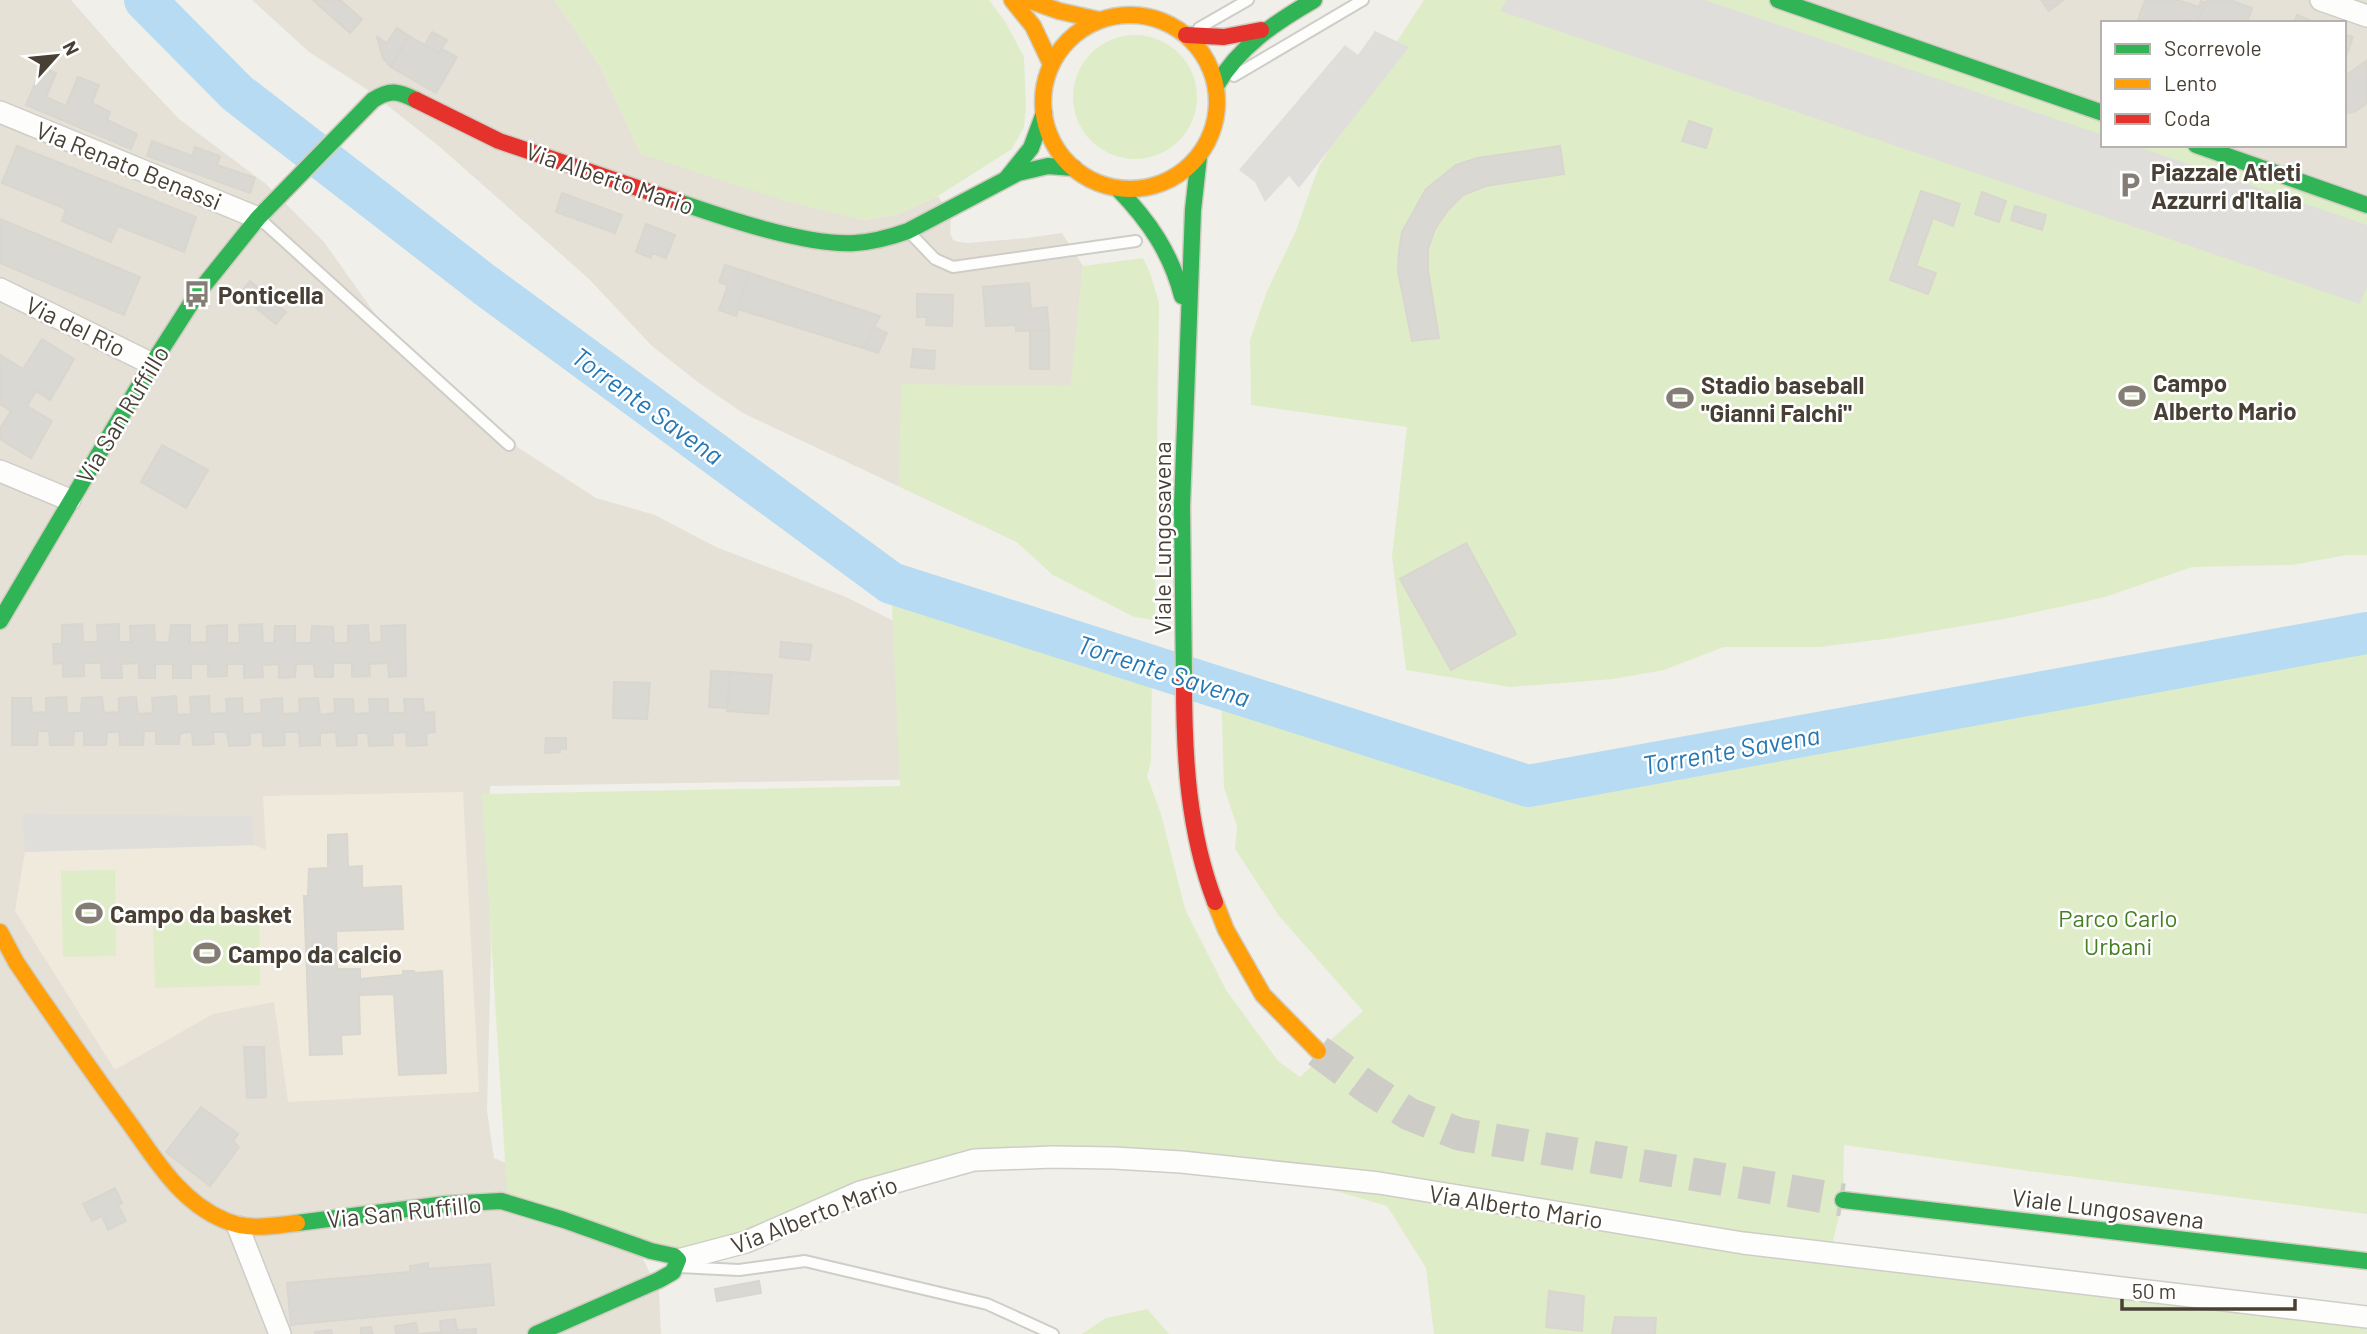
<svg xmlns="http://www.w3.org/2000/svg" width="2367" height="1334" font-family="Barlow,sans-serif">
	<style>
		.residential { fill: #e5e1d7 }
		.education { fill: #efeadb }
		.green { fill: #deedc8 }
		.parking { fill: #e0deda }
		.lines { fill: none; stroke-linecap: round; stroke-linejoin: round }
		.river { stroke: #b7dbf2; stroke-width: 42 }
		.building { fill: #dad8d2; stroke: #d9d6cf; stroke-width: 2 }
		.primary-tunnel { stroke: #ceccc6; stroke-width: 33; stroke-dasharray: 33 17; stroke-linecap: butt }
		.lane-casing { stroke: #cfcdc7; stroke-width: 14 }
		.street-casing { stroke: #cfcdc7; stroke-width: 24 }
		.fast-casing { stroke: #d1ccc0; stroke-width: 19 }
		.slow-casing { stroke: #d1ccc0; stroke-width: 19 }
		.jam-casing { stroke: #d1ccc0; stroke-width: 19 }
		.lane { stroke: #fdfdfc; stroke-width: 10 }
		.street { stroke: #fdfdfc; stroke-width: 21 }
		.fast { stroke: #30b455; stroke-width: 16 }
		.slow { stroke: #ff9f0a; stroke-width: 16 }
		.jam { stroke: #e5322d; stroke-width: 16 }
		.labels { text-anchor: middle; dominant-baseline: central; stroke-width: 5; stroke-linejoin: round; paint-order: stroke }
		.street-label { font-size: 24px; fill: #484035; stroke: #fff }
		.poi-label { font-size: 24px; font-weight: bold; fill: #484035; stroke: #fff; text-anchor: start }
		.park-label { font-size: 24px; fill: #467e24; stroke: #fff }
		.water-label { font-size: 26px; font-style: italic; fill: #2578b3; stroke: #fff }
	</style>
	<rect width="100%" height="100%" fill="#f0efea"/>
	<g class="residential">
		<polygon points="0,0 71,0 129,66 179,119 266,184 324,242 383,325 488,428 596,498 655,515 716,547 846,597 939,644 942,779 490,786 488,867 491,947 487,1111 494,1158 539,1177 641,1255 659,1292 661,1334 0,1334"/>
		<polygon points="252,0 555,0 601,68 641,154 863,220 898,214 938,196 951,219 950,233 953,240 959,242 968,243 1027,238 1062,233 1083,266 1053,575 1017,542 743,413 699,383 651,345 589,279 440,147 368,90 309,52"/>
		<polygon points="1796,0 2367,0 2367,198 2214,145 2344,145 2344,23 2103,23 2103,107"/>
	</g>
	<polygon class="education" points="463,792 479,1092 288,1102 274,1002 213,1014 115,1070 15,911 25,852 254,845 266,850 263,796"/>
	<g class="green">
		<polygon points="555,0 989,0 1006,23 1024,57 1026,107 1024,127 1012,149 938,196 898,214 863,220 789,202 641,154 601,68"/>
		<polygon points="1424,0 1796,0 2103,107 2103,145 2214,145 2367,198 2367,555 2347,555 2292,565 2192,567 2105,597 2009,618 1892,638 1820,647 1724,647 1664,670 1613,679 1510,687 1406,670 1392,556 1407,427 1251,405 1250,340 1267,291 1295,233 1319,166 1362,95"/>
		<circle cx="1135" cy="97" r="62"/>
		<polygon points="1143,258 1150,273 1159,303 1155,620 1134,617 1053,575 1017,542 899,486 901,384 1071,386 1083,266"/>
		<polygon points="891,583 1152,669 1151,762 1147,776 1161,814 1185,909 1226,990 1278,1061 1300,1077 1312,1066 1318,1051 1363,1011 1279,916 1235,849 1237,826 1224,788 1221,689 1528,786 2367,633 2367,1214 2028,1171 1844,1145 1843,1200 1830,1253 2367,1317 2367,1334 1434,1334 1426,1268 1387,1206 1270,1172 1181,1162 949,1166 709,1261 507,1192 482,794 900,786"/>
		<polygon points="115,870 116,956 63,957 61,871"/>
		<polygon points="259,918 260,985 155,988 153,920"/>
		<polygon points="1147,1309 1169,1334 1082,1334 1106,1318"/>
	</g>
	<g class="parking">
		<polygon points="1507,0 1705,0 2103,135 2103,145 2133,145 2367,225 2367,287 2360,304 1500,11"/>
		<polygon points="1375,31 1409,47 1299,188 1289,176 1265,202 1255,182 1239,170 1345,45 1358,55"/>
		<polygon points="22,814 251,816 254,845 25,852"/>
	</g>
	<g class="lines">
		<polyline class="river" points="145,0 237,93 485,285 891,583 1528,786 2367,633"/>
	</g>
	<g class="building">
		<polygon points="313,0 340,0 362,19 350,33"/>
		<polygon points="2041,0 2063,0 2049,11"/>
		<polygon points="2145,0 2177,0 2199,7 2201,1 2206,3 2197,23 2187,19 2186,23 2137,23"/>
		<polygon points="2207,0 2230,0 2252,8 2247,23 2197,23"/>
		<polygon points="2297,15 2316,23 2294,23"/>
		<polygon points="397,28 409,36 391,67 383,58 377,37 387,43"/>
		<polygon points="432,32 447,40 439,53 425,45"/>
		<polygon points="2344,34 2353,37 2347,54 2344,53"/>
		<polygon points="409,36 439,53 442,49 457,57 436,93 391,67"/>
		<polygon points="2366,61 2367,103 2354,112 2344,113 2344,77"/>
		<polygon points="42,67 56,73 46,97 66,106 78,77 99,85 92,103 110,112 107,120 137,134 131,149 26,105"/>
		<polygon points="1689,121 1712,129 1706,148 1682,141"/>
		<polygon points="152,141 192,156 195,147 220,156 217,165 255,178 250,193 147,156"/>
		<polygon points="17,146 196,217 184,252 118,226 111,242 62,221 66,209 2,183"/>
		<polygon points="1560,146 1564,174 1486,186 1463,195 1448,210 1435,229 1428,249 1428,270 1439,338 1412,341 1398,272 1399,251 1402,232 1426,189 1456,165 1477,158"/>
		<polygon points="1921,191 1960,204 1953,226 1933,218 1916,266 1936,273 1928,294 1890,280"/>
		<polygon points="1982,192 2006,201 1999,222 1975,214"/>
		<polygon points="562,193 622,215 615,233 556,212"/>
		<polygon points="2015,206 2046,215 2042,230 2011,220"/>
		<polygon points="0,219 140,277 124,315 0,263"/>
		<polygon points="646,224 675,235 666,258 652,253 651,258 636,252"/>
		<polygon points="725,265 750,273 736,316 719,310 728,285 719,282"/>
		<polygon points="750,273 880,316 863,348 738,309"/>
		<polygon points="250,281 286,312 276,324 239,294"/>
		<polygon points="1029,283 1031,309 1047,307 1049,330 1016,331 1016,325 986,326 983,287"/>
		<polygon points="917,294 953,295 952,326 926,325 927,317 917,317"/>
		<polygon points="874,327 887,333 878,353 863,348"/>
		<polygon points="1049,330 1049,369 1030,369 1030,331"/>
		<polygon points="42,339 74,359 50,400 36,391 27,406 52,421 31,458 0,439 0,429 11,411 0,404 0,355 23,369"/>
		<polygon points="913,349 935,351 934,369 911,367"/>
		<polygon points="162,445 208,470 186,508 141,482"/>
		<polygon points="1466,543 1516,634 1451,670 1400,579"/>
		<polygon points="82,624 83,642 98,642 97,625 119,624 119,642 131,642 130,626 154,625 155,642 169,643 171,625 190,625 190,643 207,642 207,626 227,625 227,643 240,643 239,625 262,624 263,643 274,643 275,626 295,626 295,643 311,643 312,626 333,627 334,643 348,643 348,626 368,625 369,643 382,642 381,626 405,625 406,676 389,677 388,663 369,664 370,676 352,677 352,663 333,663 333,677 315,677 314,664 296,664 295,677 279,678 279,664 262,665 263,677 244,678 244,664 227,664 227,676 208,677 208,664 191,664 191,678 173,678 173,664 155,664 155,678 139,678 139,663 121,664 122,678 102,678 101,663 84,663 84,676 63,677 63,663 54,664 53,644 62,644 62,625"/>
		<polygon points="781,642 812,645 809,660 780,657"/>
		<polygon points="711,671 730,672 727,708 709,707"/>
		<polygon points="730,672 772,675 768,714 727,711"/>
		<polygon points="614,682 650,683 647,719 613,718"/>
		<polygon points="176,696 177,715 191,714 190,697 209,696 210,714 227,713 226,699 242,698 243,714 262,713 261,700 282,698 283,714 300,713 299,699 318,698 320,715 335,713 334,699 353,699 354,714 370,713 369,699 388,699 388,713 405,713 404,699 423,699 424,713 434,712 435,732 426,733 427,745 407,746 406,732 392,733 393,745 369,746 368,733 356,733 357,745 337,746 336,732 320,733 320,745 300,746 299,732 284,732 285,745 263,746 263,732 250,733 250,745 229,746 227,732 213,732 214,744 193,745 192,732 180,733 179,744 156,744 156,731 144,731 143,745 120,745 119,732 107,732 106,745 84,745 84,731 74,731 73,745 50,745 49,731 38,731 37,745 12,745 12,698 31,698 32,713 46,712 46,698 66,697 67,713 81,713 82,698 102,697 104,713 119,712 119,698 136,697 138,714 153,713 152,698"/>
		<polygon points="546,738 566,738 566,749 560,748 560,752 545,753"/>
		<polygon points="347,834 348,867 362,866 362,888 401,886 403,929 336,931 337,969 360,969 360,979 403,975 403,971 414,971 415,973 442,971 446,1073 399,1075 394,994 359,995 360,1034 341,1035 342,1054 310,1055 304,896 308,896 309,869 328,868 328,835"/>
		<polygon points="244,1047 264,1047 266,1097 247,1098"/>
		<polygon points="201,1107 238,1134 233,1141 239,1147 210,1186 166,1152"/>
		<polygon points="115,1188 122,1203 118,1205 126,1221 108,1230 102,1216 92,1221 83,1204"/>
		<polygon points="428,1263 428,1269 490,1264 494,1305 291,1325 287,1283 410,1272 410,1266"/>
		<polygon points="759,1281 761,1293 717,1301 715,1289"/>
		<polygon points="1549,1291 1584,1296 1582,1331 1546,1327"/>
		<polygon points="1615,1317 1656,1318 1655,1334 1612,1334"/>
		<polygon points="455,1319 457,1330 476,1329 476,1334 418,1334 441,1332 440,1321"/>
		<polygon points="416,1323 418,1334 396,1334 395,1326"/>
		<polygon points="371,1327 373,1334 361,1334 361,1328"/>
		<polygon points="331,1330 332,1334 315,1334 315,1332"/>
	</g>
	<g class="lines">
		<polyline class="primary-tunnel" points="1318,1051 1368,1088 1409,1114 1459,1134 1843,1200"/>
		<defs>
			<g id="lane">
				<polyline points="1199,28 1248,0"/>
				<polyline points="1234,76 1363,0"/>
				<polyline points="260,219 509,445"/>
				<polyline points="910,233 935,259 953,267 1136,241"/>
				<polyline points="679,1267 739,1270 805,1261 987,1304 1053,1334"/>
			</g>
			<g id="street">
				<polyline points="2321,0 2367,16"/>
				<polyline points="0,112 258,218"/>
				<polyline points="0,289 152,364"/>
				<polyline points="0,471 70,500"/>
				<polyline points="238,1227 280,1334"/>
				<polyline points="678,1260 746,1242 860,1192 974,1160 1052,1157 1114,1158 1181,1162 1379,1183 1743,1243 2367,1317"/>
			</g>
			<g id="fast">
				<polyline points="1778,0 2103,113"/>
				<path d="M1216 86C1240 46 1274 23 1314 0"/>
				<polyline points="2196,145 2367,205"/>
				<polyline points="1007,178 1031,148 1044,113"/>
				<path d="M1118 189C1149 221 1171 253 1182 296"/>
				<path d="M679 202C725 218 807 246 855 243 873 242 891 237 908 231L1018 173 1048 166 1074 168"/>
				<path d="M0 621 152 364 197 294 258 218 373 100C390 89 398 91 416 100"/>
				<polyline points="1184,681 1182,506 1193,210 1199,156"/>
				<polyline points="1843,1200 2367,1261"/>
				<polyline points="297,1223 446,1204 501,1201 564,1220 651,1251 674,1256 678,1260 673,1272 659,1280 536,1334"/>
			</g>
			<g id="slow">
				<polyline points="1012,0 1033,26 1051,64"/>
				<polyline points="1028,0 1059,11 1099,20"/>
				<circle cx="1130" cy="102" r="87"/>
				<polyline points="1215,902 1226,930 1263,995 1318,1051"/>
				<path d="M0 932 16 962 35 990C65 1033 94 1075 125 1117 153 1155 178 1201 224 1220 248 1231 271 1226 297 1223"/>
			</g>
			<g id="jam">
				<polyline points="1186,35 1224,37 1261,30"/>
				<polyline points="416,100 499,141 679,202"/>
				<path d="M1184 681C1184 757 1188 831 1215 902"/>
			</g>
		</defs>
		<use href="#lane" class="lane-casing"/>
		<use href="#street" class="street-casing"/>
		<use href="#fast" class="fast-casing"/>
		<use href="#slow" class="slow-casing"/>
		<use href="#jam" class="jam-casing"/>
		<use href="#lane" class="lane"/>
		<use href="#street" class="street"/>
		<use href="#fast" class="fast"/>
		<use href="#slow" class="slow"/>
		<use href="#jam" class="jam"/>
	</g>
	<defs>
		<symbol id="parking-bare" viewBox="-9 -9 18 18"><path d="M-3.5-5.5H1a3.5 3.5 0 0 1 0 7H-1V5.5H-3.5ZM-1-3.4V-.6H.8a1.4 1.4 0 0 0 0-2.8Z" fill="#837d74" stroke="#fff" stroke-width="2.5" paint-order="stroke"/></symbol>
		<symbol id="bus-bare" viewBox="-9 -9 18 18"><path d="M-5-6H5V4H4V6H2V4H-2V6H-4V4H-5ZM-3.5-4V0h7V-4ZM-3.5 1.2v1.5H-2V1.2ZM2 1.2v1.5H3.5V1.2Z" fill="#837d74" stroke="#fff" stroke-width="2.5" paint-order="stroke"/></symbol>
		<symbol id="stadium-bare" viewBox="-9 -9 18 18"><path d="M0-5a6.5 5 0 1 0 0 10a6.5 5 0 1 0 0-10ZM-3.5-1.8h7v3.6h-7Z" fill="#837d74" stroke="#fff" stroke-width="2.5" paint-order="stroke"/></symbol>
	</defs>
	<g fill-rule="evenodd">
		<use href="#parking-bare" x="2111" y="166" width="38" height="38"/>
		<use href="#bus-bare" x="178" y="275" width="38" height="38"/>
		<use href="#stadium-bare" x="2113" y="377" width="38" height="38"/>
		<use href="#stadium-bare" x="1661" y="379" width="38" height="38"/>
		<use href="#stadium-bare" x="70" y="894" width="38" height="38"/>
		<use href="#stadium-bare" x="188" y="934" width="38" height="38"/>
	</g>
	<g class="labels">
		<g class="street-label">
			<text transform="translate(129 165) rotate(22)">Via Renato Benassi</text>
			<text transform="translate(610 178) rotate(19)">Via Alberto Mario</text>
			<text transform="translate(76 326) rotate(26)">Via del Rio</text>
			<text transform="translate(122 414) rotate(-59)">Via San Ruffillo</text>
			<text transform="translate(1161 538) rotate(-90)">Viale Lungosavena</text>
			<text transform="translate(1516 1206) rotate(9)">Via Alberto Mario</text>
			<text transform="translate(2108 1208) rotate(7)">Viale Lungosavena</text>
			<text transform="translate(404 1211) rotate(-6)">Via San Ruffillo</text>
			<text transform="translate(814 1214) rotate(-21)">Via Alberto Mario</text>
		</g>
		<g class="poi-label">
			<text x="2151" y="171">Piazzale Atleti<tspan x="2151" dy="28">Azzurri d'Italia</tspan></text>
			<text x="218" y="294">Ponticella</text>
			<text x="2153" y="382">Campo<tspan x="2153" dy="28">Alberto Mario</tspan></text>
			<text x="1701" y="384">Stadio baseball<tspan x="1701" dy="28">"Gianni Falchi"</tspan></text>
			<text x="110" y="913">Campo da basket</text>
			<text x="228" y="953">Campo da calcio</text>
		</g>
		<g class="park-label">
			<text x="2118" y="917">Parco Carlo<tspan x="2118" dy="28">Urbani</tspan></text>
		</g>
		<g class="water-label">
			<text transform="translate(648 405) rotate(36)">Torrente Savena</text>
			<text transform="translate(1164 670) rotate(18)">Torrente Savena</text>
			<text transform="translate(1731 749) rotate(-10)">Torrente Savena</text>
		</g>
	</g>
	<rect x="2101" y="21" width="245" height="126" fill="#ffffff" stroke="#b6b3ae" stroke-width="2"/>
	<rect x="2115" y="44" width="35" height="10" fill="#30b455" stroke="#b6b3ae" stroke-width="2"/>
	<text x="2164" y="56" font-size="21" fill="#484035">Scorrevole</text>
	<rect x="2115" y="79" width="35" height="10" fill="#ff9f0a" stroke="#b6b3ae" stroke-width="2"/>
	<text x="2164" y="91" font-size="21" fill="#484035">Lento</text>
	<rect x="2115" y="114" width="35" height="10" fill="#e5322d" stroke="#b6b3ae" stroke-width="2"/>
	<text x="2164" y="126" font-size="21" fill="#484035">Coda</text>
	<g transform="translate(56 56) rotate(63)" stroke="#ffffff" stroke-width="5" paint-order="stroke">
	<path d="M0-5L12 26L0 18L-12 26Z" fill="#484035"/>
	<text y="-10" font-size="19" font-weight="bold" text-anchor="middle" fill="#484035">N</text>
	</g>
	<path d="M2122 1299v10h173v-10" fill="none" stroke="#484035" stroke-width="3.5"/>
	<text x="2132" y="1299" font-size="21" fill="#484035" stroke="#ffffff" stroke-width="5" paint-order="stroke">50 m</text>
</svg>
